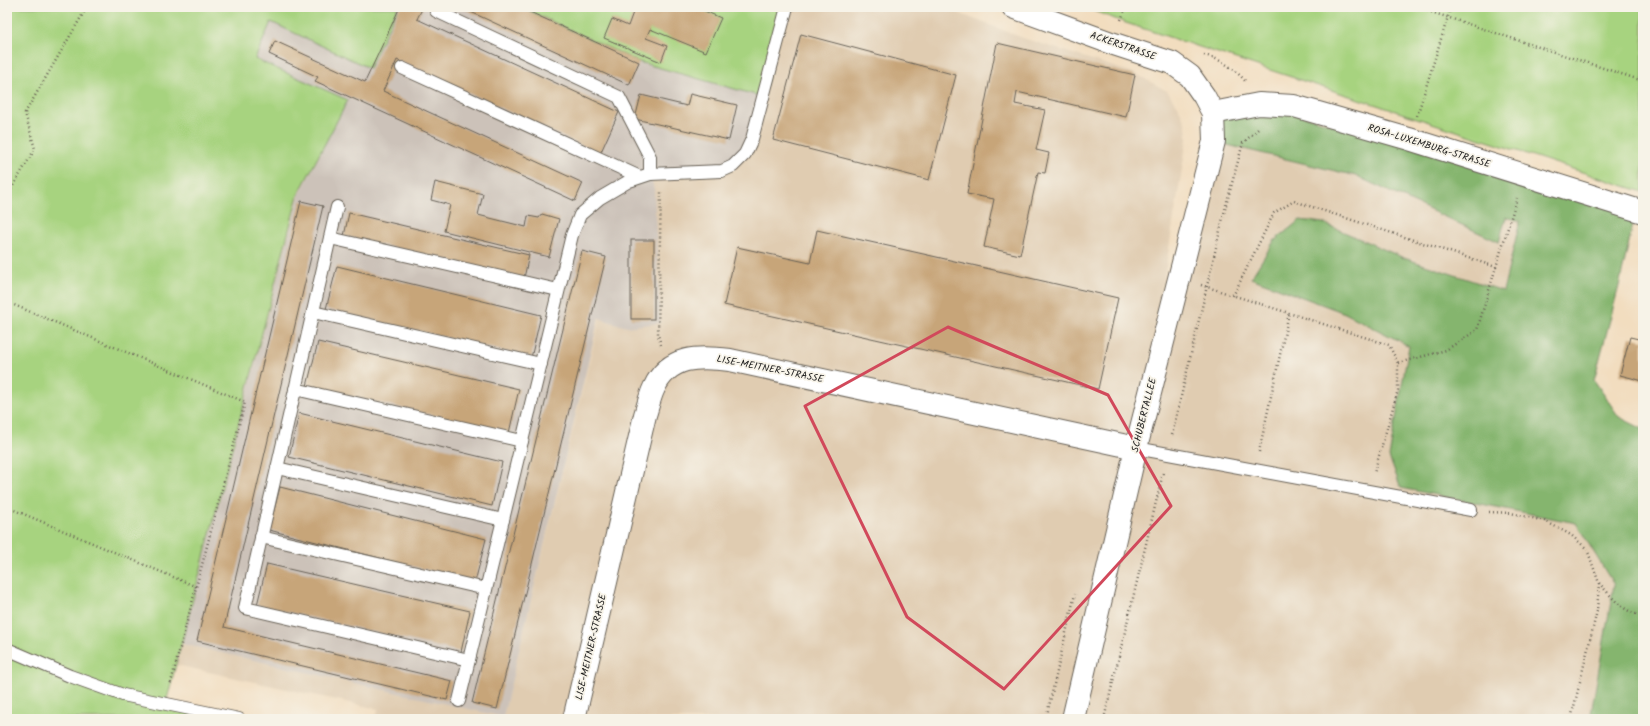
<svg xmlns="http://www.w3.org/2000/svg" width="1650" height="726" font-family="Kalam,sans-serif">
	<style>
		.built { fill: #e0ccb1 }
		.industrial { fill: #ccc2b9 }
		.green { fill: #a7d37f; stroke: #62784e }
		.forest { fill: #85b56e; stroke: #506845 }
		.building { fill: #c7a579 }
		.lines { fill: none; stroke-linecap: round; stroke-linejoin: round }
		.lane-casing { stroke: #676055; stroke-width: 14 }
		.street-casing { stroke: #676055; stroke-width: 24 }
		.path { stroke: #676055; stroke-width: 2.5; stroke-dasharray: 1 3; stroke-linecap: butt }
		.lane { stroke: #fff; stroke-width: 12 }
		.street { stroke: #fff; stroke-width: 22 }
		.marked { fill: none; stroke: #d1495b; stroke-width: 3; stroke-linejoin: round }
		.labels { text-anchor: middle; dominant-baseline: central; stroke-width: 3.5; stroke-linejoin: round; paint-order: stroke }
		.street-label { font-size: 10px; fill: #1c1c1c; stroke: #f7f3e8 }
	</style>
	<rect width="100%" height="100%" fill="#f7f3e8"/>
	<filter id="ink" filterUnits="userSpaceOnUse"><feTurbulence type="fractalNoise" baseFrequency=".025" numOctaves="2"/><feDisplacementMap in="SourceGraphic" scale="8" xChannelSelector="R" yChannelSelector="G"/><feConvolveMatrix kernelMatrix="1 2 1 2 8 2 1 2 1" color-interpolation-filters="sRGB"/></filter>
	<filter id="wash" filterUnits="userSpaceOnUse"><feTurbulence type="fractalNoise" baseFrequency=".012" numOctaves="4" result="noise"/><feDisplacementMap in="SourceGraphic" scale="16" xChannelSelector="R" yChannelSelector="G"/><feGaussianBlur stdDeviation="0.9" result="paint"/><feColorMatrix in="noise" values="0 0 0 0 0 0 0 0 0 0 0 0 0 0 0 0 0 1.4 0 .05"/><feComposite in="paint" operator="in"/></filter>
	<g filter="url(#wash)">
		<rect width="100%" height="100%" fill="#f2ddbf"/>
		<polygon class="built" points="787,7 943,7 1023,38 1136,74 1167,91 1178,106 1186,125 1187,139 1136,447 1215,142 1356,176 1499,242 1506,217 1520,221 1503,291 1404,258 1323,223 1345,313 1409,346 1389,457 1401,488 1576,523 1614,585 1590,719 376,719 378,709 176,665 182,644 503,717 600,318 626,327 654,189 650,174 745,154"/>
		<polygon class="industrial" points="398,7 521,7 639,62 763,97 752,139 733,166 650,174 654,189 660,323 626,327 599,318 503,717 182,644 299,195 348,100 255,59 271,22 369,68"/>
		<g class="green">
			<polygon points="7,7 398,7 369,68 271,22 255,59 348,100 298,195 166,703 236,719 7,719"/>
			<polygon points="521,7 786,7 763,97 639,62"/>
			<polygon points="1083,7 1643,7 1643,192 1126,23"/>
		</g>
		<polygon class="forest" points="1261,104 1636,211 1619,286 1594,380 1619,417 1643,429 1643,719 1590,719 1614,585 1576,523 1401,488 1389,457 1409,346 1345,313 1251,278 1274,241 1300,220 1323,223 1404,258 1503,291 1520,221 1506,217 1499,242 1356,176 1215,142 1213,113"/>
		<g id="blocks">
			<g class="building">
				<polygon points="400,7 423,7 417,19 619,112 600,154 397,60 383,91 583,183 575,201 315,81 318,77 269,54 275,41 365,82"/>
				<polygon points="460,7 519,7 639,62 629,85"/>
				<polygon points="635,7 695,7 721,18 706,52 650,29 646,38 667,46 661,62 604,38 612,19 628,26"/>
				<polygon points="801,34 956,75 929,180 773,140"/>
				<polygon points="997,43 1135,75 1126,117 1017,92 1015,104 1045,110 1036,150 1049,153 1045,173 1038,172 1020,255 984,247 994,199 967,194"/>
				<polygon points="690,94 737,105 729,140 635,119 641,95 687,106"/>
				<polygon points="435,182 483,194 478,215 526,227 528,216 539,218 542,214 559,219 549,257 444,231 450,205 431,200"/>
				<polygon points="301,201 323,206 224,627 452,681 447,700 197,641"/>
				<polygon points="349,213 529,255 524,278 344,236"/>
				<polygon points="817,230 1118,298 1098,389 724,305 737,247 810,263"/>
				<rect x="631" y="240" width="23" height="79"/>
				<polygon points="582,251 606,257 497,709 472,703"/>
				<polygon points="337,266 541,315 531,358 326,309"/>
				<polygon points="1630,337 1643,340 1643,381 1620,375"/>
				<polygon points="318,342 519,389 509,433 307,386"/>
				<polygon points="299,413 502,462 492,506 289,457"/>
				<polygon points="280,487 486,539 475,582 269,530"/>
				<polygon points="267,564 470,611 461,652 257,605"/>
			</g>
		</g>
	</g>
	<g filter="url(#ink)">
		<use href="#blocks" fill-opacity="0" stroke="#676055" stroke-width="1"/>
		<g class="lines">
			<defs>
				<g id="lane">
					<polyline points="436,11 619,97 650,157 650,174"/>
					<polyline points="402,68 640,177"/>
					<polyline points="337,207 245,608 469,660"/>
					<polyline points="330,238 558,290"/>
					<polyline points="313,312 541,364"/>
					<polyline points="295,389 522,441"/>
					<polyline points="1136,448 1471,510"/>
					<polyline points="277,468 503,520"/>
					<polyline points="261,537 486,589"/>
					<polyline points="7,649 70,676 123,695 239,719"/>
					<polyline points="459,701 572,235 580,215 600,198 629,181 650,174 722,171 733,166 745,154 752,139 787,7"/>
				</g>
				<g id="street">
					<polyline points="1013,7 1111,43 1172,63 1190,76 1204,96 1213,113 1214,141 1136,448 1073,719"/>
					<polyline points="1213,113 1259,104 1294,106 1409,139 1643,212"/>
					<path d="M574 719 645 415C648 406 650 396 654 388 669 355 699 356 730 360L1136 448"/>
				</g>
			</defs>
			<use href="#lane" class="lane-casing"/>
			<use href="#street" class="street-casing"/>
			<g class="path">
				<polyline points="1416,7 1643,81"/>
				<polyline points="1121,20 1126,7"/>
				<path d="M1204 55C1221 59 1235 69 1246 82"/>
				<polyline points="1417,116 1451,7"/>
				<polyline points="7,196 35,149 25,113 87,7"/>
				<polyline points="1201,285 1389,345 1398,363 1398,390 1374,473"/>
				<polyline points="1233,296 1274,213 1294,201 1496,267 1517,198"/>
				<polyline points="7,302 245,402 170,686"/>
				<polyline points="661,345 658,335 661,192"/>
				<polyline points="1398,363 1446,350 1477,330 1496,267"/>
				<polyline points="1172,435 1226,205 1243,143 1258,129"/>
				<polyline points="1259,452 1289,313"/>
				<polyline points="7,507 197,587"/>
				<polyline points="1489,512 1511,513 1545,521 1571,535 1587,549 1599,583 1597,611 1571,719"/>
				<path d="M1599 583C1611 596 1624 614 1643 615"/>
				<polyline points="1046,719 1075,594"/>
				<polyline points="1104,719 1163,473"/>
			</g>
			<use href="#lane" class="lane"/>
			<use href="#street" class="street"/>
		</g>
	</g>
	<path class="marked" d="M948 327 1108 395 1171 506 1004 689 907 617 805 406Z"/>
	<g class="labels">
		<g class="street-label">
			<text transform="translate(1123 46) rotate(19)">ACKERSTRASSE</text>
			<text transform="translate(1429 146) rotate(17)">ROSA-LUXEMBURG-STRASSE</text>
			<text transform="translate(770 369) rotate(11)">LISE-MEITNER-STRASSE</text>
			<text transform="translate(1144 415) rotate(-76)">SCHUBERTALLEE</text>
			<text transform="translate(591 647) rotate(-77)">LISE-MEITNER-STRASSE</text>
		</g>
	</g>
	<rect width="1650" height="726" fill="none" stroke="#f7f3e8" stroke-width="24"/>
</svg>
